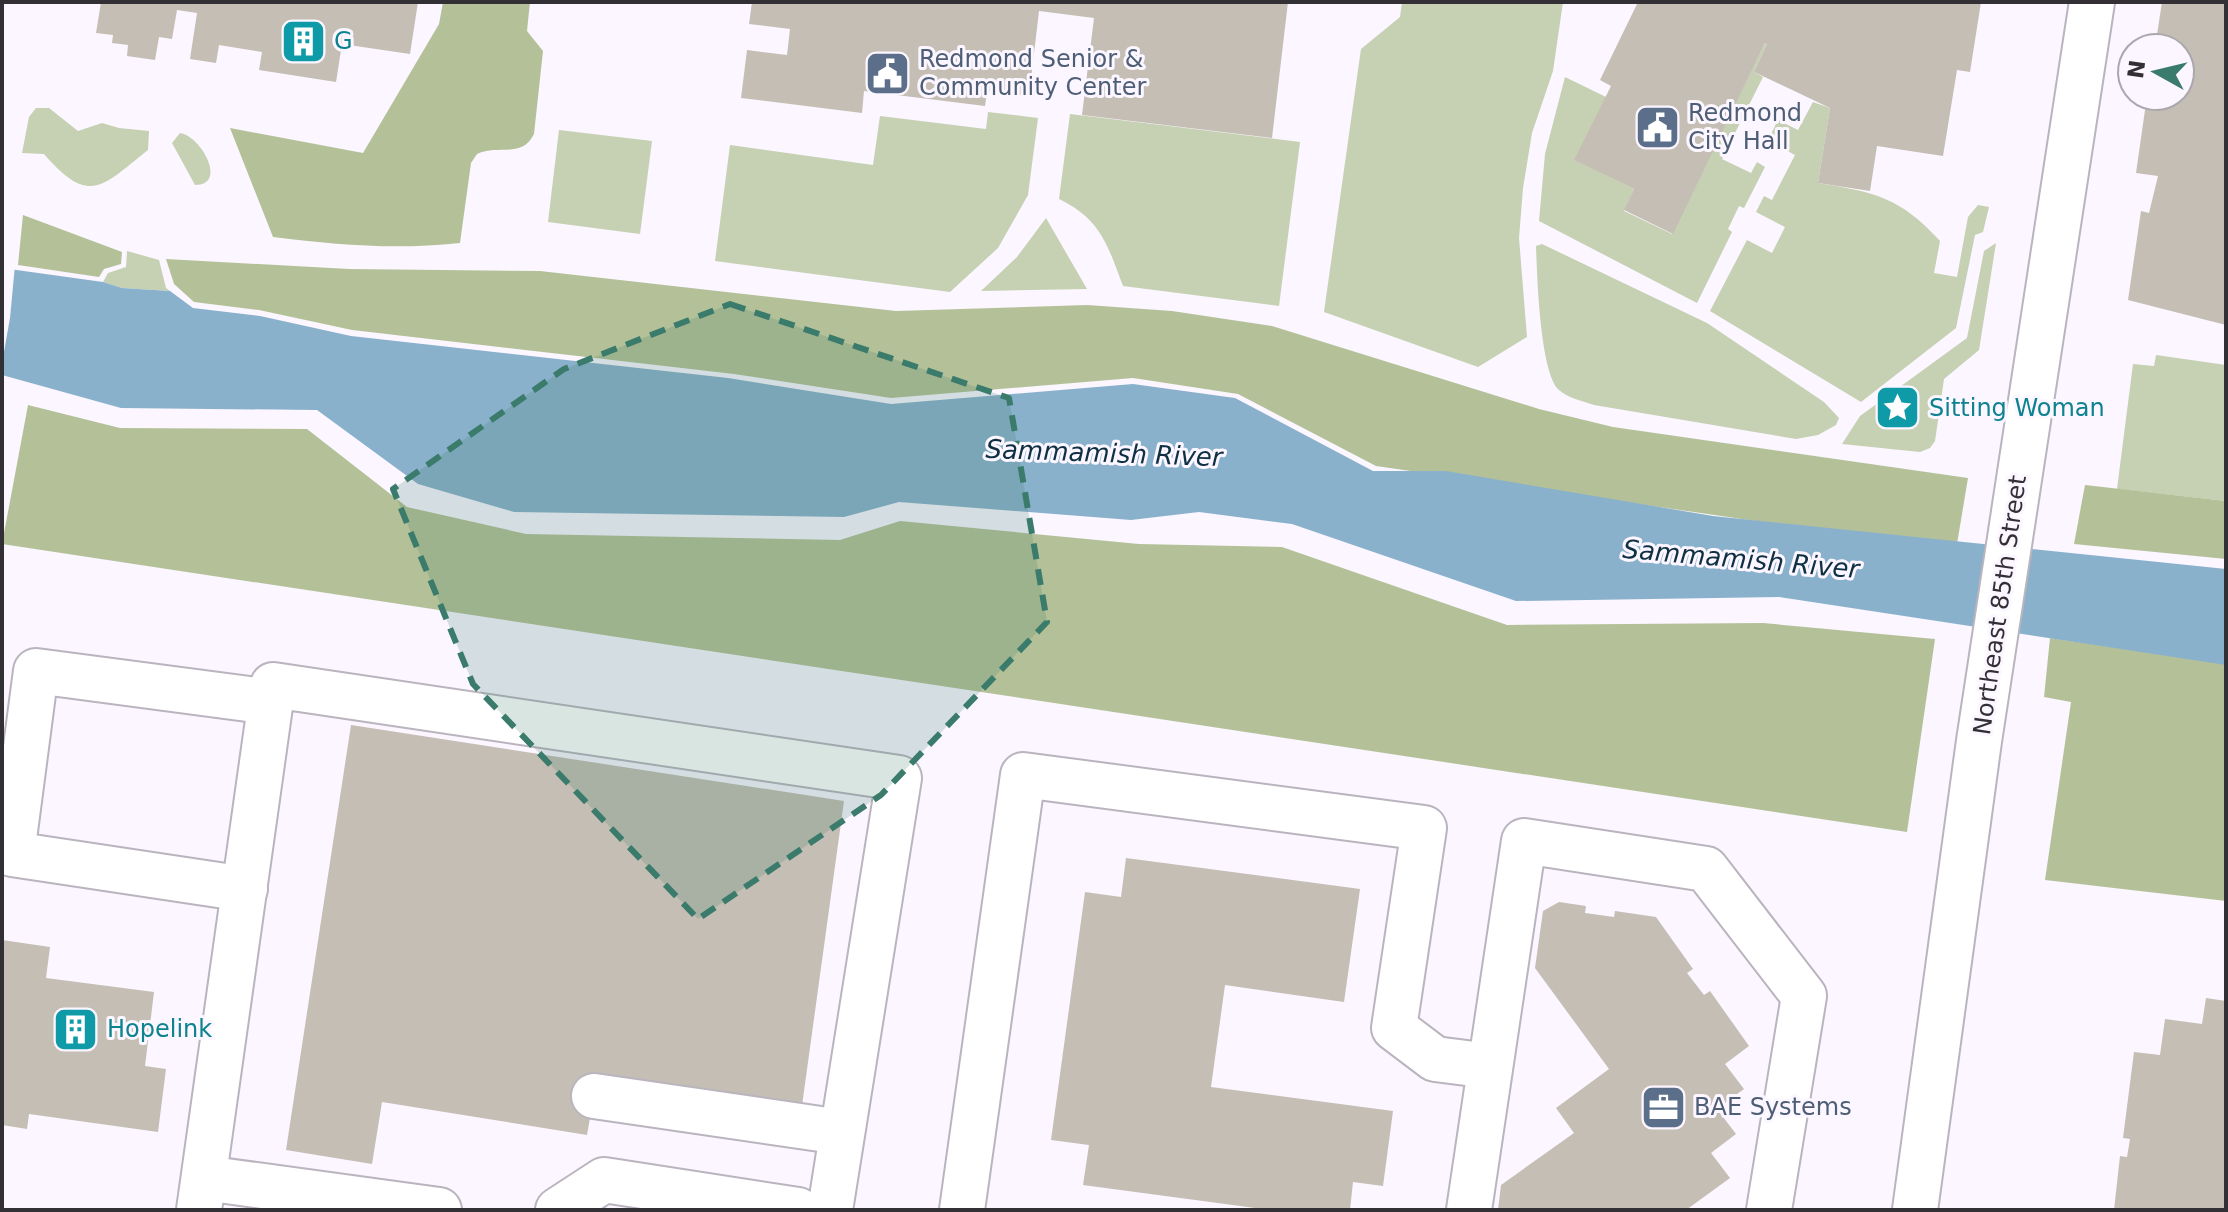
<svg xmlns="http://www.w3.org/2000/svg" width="2228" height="1212" font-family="'DejaVu Sans',sans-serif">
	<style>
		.green { fill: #c6d0b2 }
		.forest { fill: #b4c198 }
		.water { fill: #8ab1cc }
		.pier { fill: #fbf6ff }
		.building { fill: #c5beb4 }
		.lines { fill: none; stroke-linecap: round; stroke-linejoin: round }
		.minor-casing { stroke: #bab4be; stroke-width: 48 }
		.minor { stroke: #fff; stroke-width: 44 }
		.marked { fill: #3a7b6b; fill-opacity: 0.2; stroke: #3a7b6b; stroke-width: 6; stroke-dasharray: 16 10; stroke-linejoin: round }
		.labels { text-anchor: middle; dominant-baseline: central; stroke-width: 6; stroke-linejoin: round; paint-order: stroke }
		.culture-label { font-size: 24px; fill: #0d838f; stroke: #fbf6ff; text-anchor: start }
		.service-label { font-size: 24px; fill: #4e5e75; stroke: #fbf6ff; text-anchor: start }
		.street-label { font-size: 24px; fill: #323034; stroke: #fbf6ff }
		.water-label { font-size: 26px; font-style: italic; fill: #0f3043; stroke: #fbf6ff }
	</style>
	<rect width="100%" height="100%" fill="#fbf6ff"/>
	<g class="green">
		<polygon points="1402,2 1563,2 1553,71 1532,133 1523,188 1519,238 1527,337 1478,367 1324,312 1361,49 1400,17"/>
		<polygon points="1765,43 1767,44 1754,72 1763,77 1722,159 1751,173 1757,162 1765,167 1744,208 1739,206 1728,229 1732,232 1697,303 1539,221 1545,154 1565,77 1606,97 1575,160 1634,189 1624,211 1672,234"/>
		<path d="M1813 102 1830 108 1818 183C1874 192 1900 197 1940 241L1934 273 1957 277 1968 217 1978 205 1989 207 1983 232 1975 235 1956 328 1861 402 1710 311 1747 240 1772 253 1785 227 1756 212 1764 196 1772 200 1795 155 1774 144 1771 149 1765 146 1778 120 1798 130Z"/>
		<path d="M36 108H49L78 131 102 123 119 128 149 131 148 150C102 186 90 207 44 154L22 153 29 117Z"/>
		<polygon points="988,112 1038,118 1028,195 998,248 950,292 715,261 730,145 873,165 880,116 986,129"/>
		<path d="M1070 114 1300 142 1279 306 1123 286C1108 246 1101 219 1059 199Z"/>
		<polygon points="559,130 652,141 640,234 548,222"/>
		<path d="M180 133C201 136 228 185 195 185L172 143Z"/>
		<polygon points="1046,218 1087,289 981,291 1017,257"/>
		<polygon points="1996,243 1979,350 1944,379 1935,441 1930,448 1920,452 1842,444 1860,416 1967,338 1984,251"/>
		<path d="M1542 244 1707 323 1824 402 1839 418 1836 425 1818 435 1796 439 1594 405C1582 401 1568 398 1559 390 1540 373 1537 274 1536 246Z"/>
		<polygon points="127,251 159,260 166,288 170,291 122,288 103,282 108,273 126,267"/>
		<polygon points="2156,355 2226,365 2226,501 2117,489 2133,364 2154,366"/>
	</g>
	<g class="forest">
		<path d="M443 2H530L527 31 543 51 534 134C522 159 498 144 477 154L471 163 460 243C394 250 339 245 273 237L230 128 363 153 439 24Z"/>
		<polygon points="23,215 122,252 121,264 104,269 99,277 18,265"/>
		<polygon points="166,259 349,269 540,271 896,311 1087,305 1172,311 1272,326 1539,409 1613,427 1968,478 1956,550 1376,466 1238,394 1133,378 891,398 734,374 352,330 259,310 194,302 174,284"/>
		<polygon points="28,405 120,428 307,429 407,507 526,534 840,540 900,521 1139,544 1282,547 1507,625 1763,623 1935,639 1907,832 2,544"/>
		<polygon points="2085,485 2226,501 2226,559 2074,544"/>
		<polygon points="2050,638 2226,664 2226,901 2045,880 2071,702 2044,697"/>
	</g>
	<polygon class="water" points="2,268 103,282 122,288 170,291 193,308 260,316 351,336 728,378 891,404 1133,384 1235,398 1373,471 1446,471 1713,516 2226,569 2226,665 1779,597 1516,601 1292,524 1199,512 1131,520 899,502 844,517 514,512 418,484 317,410 121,408 2,375"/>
	<polygon class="pier" points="2,264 15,265 10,318 2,363"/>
	<g class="building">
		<polygon points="101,2 418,2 410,54 342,44 336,82 259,70 262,52 219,45 216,63 190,59 197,13 177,10 172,39 159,37 155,60 127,56 128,45 112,43 113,35 96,33"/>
		<polygon points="752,2 1288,2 1272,138 1082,115 1094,18 1039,11 1029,96 987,91 985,106 864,91 862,113 741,98 747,50 787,55 790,29 749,24"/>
		<polygon points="1638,2 1981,2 1970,72 1957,70 1943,156 1877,146 1870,191 1818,183 1830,108 1754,72 1767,44 1765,43 1673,234 1624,210 1634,189 1574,160 1611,86 1600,80"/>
		<polygon points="2162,2 2226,2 2226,325 2128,300 2141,211 2149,213 2158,176 2136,173 2147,96 2180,96 2180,48 2155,48"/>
		<polygon points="351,725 844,801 801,1113 596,1083 587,1135 382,1102 372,1164 286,1150"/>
		<polygon points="1126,858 1360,889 1344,1002 1225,985 1211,1087 1393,1111 1383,1186 1353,1182 1350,1210 1270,1210 1083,1185 1089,1145 1051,1140 1085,892 1121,897"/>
		<polygon points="1559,902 1586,906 1585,913 1614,917 1615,911 1656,917 1693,969 1687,973 1704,995 1710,991 1749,1046 1725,1064 1744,1089 1717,1109 1736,1134 1711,1153 1730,1178 1686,1210 1498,1210 1501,1185 1574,1133 1556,1108 1609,1069 1535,968 1543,911"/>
		<polygon points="2,940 50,947 46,978 154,992 145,1066 166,1069 158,1132 29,1114 27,1129 2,1125"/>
		<polygon points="2206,998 2226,1001 2226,1210 2114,1210 2120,1156 2127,1157 2130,1139 2123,1138 2134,1052 2160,1055 2165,1019 2202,1024"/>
	</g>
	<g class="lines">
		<defs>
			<g id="minor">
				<polyline points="245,889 12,854 36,671 271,702"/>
				<polyline points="594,1096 841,1132"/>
				<polyline points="204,1178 439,1210"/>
				<polyline points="199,1210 273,685 899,778 830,1210"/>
				<polyline points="558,1210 604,1180 798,1210"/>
				<polyline points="962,1210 1023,775 1424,828 1394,1028 1435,1059 1490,1066"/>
				<polyline points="1469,1210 1524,841 1706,869 1804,996 1769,1210"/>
				<polyline points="1915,1210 1979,741 2092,2"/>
			</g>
		</defs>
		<use href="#minor" class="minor-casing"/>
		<use href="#minor" class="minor"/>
	</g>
	<path class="marked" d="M730 304 1009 398 1047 622 881 795 698 919 473 684 393 489 564 369Z"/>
	<defs>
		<symbol id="building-square" viewBox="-11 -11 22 22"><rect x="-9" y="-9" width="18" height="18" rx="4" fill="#0f9aa8" stroke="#fbf6ff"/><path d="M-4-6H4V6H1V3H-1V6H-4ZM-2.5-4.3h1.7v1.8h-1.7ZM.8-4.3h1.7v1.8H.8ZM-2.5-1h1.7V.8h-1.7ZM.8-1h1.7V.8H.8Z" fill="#fff"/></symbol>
		<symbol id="civic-square" viewBox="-11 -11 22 22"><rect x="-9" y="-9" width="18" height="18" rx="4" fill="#5c6f8a" stroke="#fbf6ff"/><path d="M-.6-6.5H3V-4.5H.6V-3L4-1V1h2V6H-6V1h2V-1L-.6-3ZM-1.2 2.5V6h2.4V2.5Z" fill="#fff"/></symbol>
		<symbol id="sight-square" viewBox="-11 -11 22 22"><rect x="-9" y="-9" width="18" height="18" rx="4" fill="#0f9aa8" stroke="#fbf6ff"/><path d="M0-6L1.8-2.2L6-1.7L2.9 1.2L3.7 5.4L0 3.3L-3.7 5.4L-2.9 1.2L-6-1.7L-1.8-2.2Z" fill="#fff"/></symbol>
		<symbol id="office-square" viewBox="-11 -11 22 22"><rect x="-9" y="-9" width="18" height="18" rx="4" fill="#5c6f8a" stroke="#fbf6ff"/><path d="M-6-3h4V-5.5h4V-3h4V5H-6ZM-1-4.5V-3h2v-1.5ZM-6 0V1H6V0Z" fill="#fff"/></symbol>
	</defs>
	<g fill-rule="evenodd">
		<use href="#building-square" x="278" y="16" width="51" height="51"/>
		<use href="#civic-square" x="862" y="48" width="51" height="51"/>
		<use href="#civic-square" x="1632" y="102" width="51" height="51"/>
		<use href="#sight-square" x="1872" y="382" width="51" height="51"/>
		<use href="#building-square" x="50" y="1004" width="51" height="51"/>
		<use href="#office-square" x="1638" y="1082" width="51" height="51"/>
	</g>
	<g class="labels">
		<g class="culture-label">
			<text x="334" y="41">G</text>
			<text x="1929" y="408">Sitting Woman</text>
			<text x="107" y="1029">Hopelink</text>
		</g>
		<g class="service-label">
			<text x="919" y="59">Redmond Senior &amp;<tspan x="919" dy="28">Community Center</tspan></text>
			<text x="1688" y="113">Redmond<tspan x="1688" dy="28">City Hall</tspan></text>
			<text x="1694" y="1107">BAE Systems</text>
		</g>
		<g class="street-label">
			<text transform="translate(2000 605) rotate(-82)">Northeast 85th Street</text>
		</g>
		<g class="water-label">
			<text transform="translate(1104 453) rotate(2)">Sammamish River</text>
			<text transform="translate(1741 559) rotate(5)">Sammamish River</text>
		</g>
	</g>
	<rect width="2228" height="1212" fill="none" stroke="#323034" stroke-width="8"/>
	<g transform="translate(2156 72) rotate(278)"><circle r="38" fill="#fbf6ff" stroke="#aba7ae" stroke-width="2"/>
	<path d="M0-6L14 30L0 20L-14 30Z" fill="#3a7b6b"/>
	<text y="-12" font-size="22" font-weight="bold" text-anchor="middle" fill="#323034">N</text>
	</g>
</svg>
